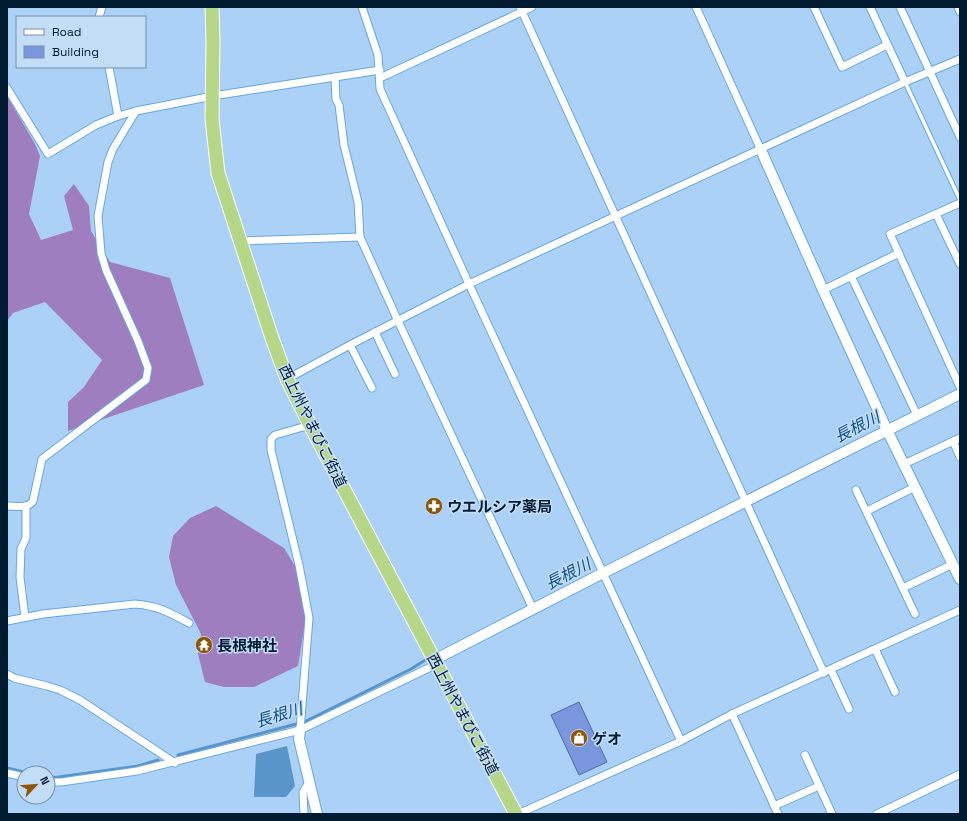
<svg xmlns="http://www.w3.org/2000/svg" width="967" height="821" font-family="'Space Grotesk','Noto Sans JP',sans-serif">
	<style>
		.forest { fill: #9f7ebf }
		.water { fill: #5995c9 }
		.lines { fill: none; stroke-linecap: round; stroke-linejoin: round }
		.stream { stroke: #5995c9; stroke-width: 3 }
		.building { fill: #7a96dc; stroke: #516bad }
		.lane-casing { stroke: #65a7e0; stroke-width: 5.5 }
		.street-casing { stroke: #65a7e0; stroke-width: 9 }
		.secondary-casing { stroke: #65a7e0; stroke-width: 12 }
		.highway-casing { stroke: #fff; stroke-width: 15 }
		.lane { stroke: #fff; stroke-width: 3.5 }
		.street { stroke: #fff; stroke-width: 7 }
		.secondary { stroke: #fff; stroke-width: 10 }
		.highway { stroke: #b6d788; stroke-width: 13 }
		.labels { text-anchor: middle; dominant-baseline: central; stroke-width: 3; stroke-linejoin: round; paint-order: stroke }
		.street-label { font-size: 15px; fill: #011b31; stroke: #c4ddf6 }
		.poi-label { font-size: 15px; font-weight: bold; fill: #011b31; stroke: #c4ddf6; text-anchor: start }
		.water-label { font-size: 16px; font-style: italic; fill: #0e5385; stroke: #c4ddf6 }
	</style>
	<rect width="100%" height="100%" fill="#abd2f6"/>
	<g class="forest">
		<polygon points="7,96 35,144 40,156 29,214 41,240 73,230 64,196 74,184 89,206 91,231 110,262 170,278 204,385 68,431 68,402 84,387 102,360 45,302 13,313 7,321"/>
		<polygon points="216,506 284,548 298,571 307,611 298,666 254,687 224,687 205,682 198,654 201,634 176,585 169,557 173,536 190,518"/>
	</g>
	<polygon class="water" points="287,746 295,786 286,797 254,797 256,754"/>
	<g class="lines">
		<g class="stream">
			<polyline points="178,755 304,722 411,669 430,657"/>
			<polyline points="7,768 28,773"/>
			<polyline points="48,778 59,777 138,766 158,760"/>
		</g>
	</g>
	<polygon class="building" points="579,702 607,762 579,775 551,715"/>
	<g class="lines">
		<defs>
			<polyline id="lane" points="905,82 960,200"/>
			<g id="street">
				<polyline points="362,7 378,55 380,89 469,284 681,741"/>
				<polyline points="520,7 824,673"/>
				<polyline points="696,7 761,150"/>
				<polyline points="814,7 842,67 887,45"/>
				<polyline points="870,7 905,82"/>
				<polyline points="900,7 960,137"/>
				<polyline points="958,7 960,12"/>
				<polyline points="99,17 102,7"/>
				<polyline points="109,67 118,116"/>
				<polyline points="335,77 336,99 339,105 344,145 358,202 360,237 398,321 533,609"/>
				<polyline points="380,78 532,7"/>
				<polyline points="7,88 48,154 96,125 118,116 136,111 213,96 380,70"/>
				<polyline points="960,203 890,234 960,387"/>
				<polyline points="936,214 960,264"/>
				<polyline points="240,241 360,237"/>
				<polyline points="851,276 917,415"/>
				<polyline points="823,290 899,253"/>
				<polyline points="375,332 395,374"/>
				<polyline points="350,345 372,388"/>
				<polyline points="287,379 350,345 469,284 905,82 960,59"/>
				<polyline points="953,441 960,457"/>
				<polyline points="904,464 960,438"/>
				<polyline points="856,490 915,614"/>
				<path d="M7 506C16 506 28 509 33 501L42 459 146 380 148 368 138 341 106 270 101 253 98 216 108 162 113 149 136 111"/>
				<polyline points="867,511 915,487"/>
				<polyline points="903,588 953,564"/>
				<polyline points="25,617 20,577 21,549 26,538 26,506"/>
				<path d="M7 621 43 614 135 604C158 606 169 612 189 623"/>
				<polyline points="875,649 895,692"/>
				<polyline points="831,670 849,709"/>
				<polyline points="7,674 14,678 47,686 60,690 80,700 175,763"/>
				<polyline points="732,714 778,814"/>
				<polyline points="300,730 309,618 299,565 271,450 271,439 275,435 310,425"/>
				<polyline points="805,755 832,814"/>
				<polyline points="7,773 24,777"/>
				<polyline points="48,782 61,782 137,771 300,730 437,664"/>
				<polyline points="774,806 819,786"/>
				<polyline points="304,814 303,792 309,782"/>
				<polyline points="518,814 681,741 732,714 960,610"/>
				<polyline points="877,814 960,774"/>
			</g>
			<g id="secondary">
				<polyline points="761,150 823,290 887,430 960,579"/>
				<polyline points="434,660 603,573 960,394"/>
				<polyline points="300,730 299,739 317,814"/>
			</g>
			<polyline id="highway" points="212,7 213,41 212,119 218,173 272,338 287,379 310,425 516,814"/>
		</defs>
		<use href="#lane" class="lane-casing"/>
		<use href="#street" class="street-casing"/>
		<use href="#secondary" class="secondary-casing"/>
		<use href="#highway" class="highway-casing"/>
		<use href="#lane" class="lane"/>
		<use href="#street" class="street"/>
		<use href="#secondary" class="secondary"/>
		<use href="#highway" class="highway"/>
	</g>
	<defs>
		<symbol id="pharmacy-disc" viewBox="-11 -11 22 22"><circle r="9.5" fill="#8d5609" stroke="#c4ddf6"/><path d="M-2-6h4v4h4v4h-4v4h-4v-4h-4v-4h4Z" fill="#fff"/></symbol>
		<symbol id="temple-disc" viewBox="-11 -11 22 22"><circle r="9.5" fill="#8d5609" stroke="#c4ddf6"/><path d="M0-6L5-2H3V0L6.5 2.5H4V6H1.5V3h-3V6H-4V2.5H-6.5L-3 0V-2H-5Z" fill="#fff"/></symbol>
		<symbol id="shop-disc" viewBox="-11 -11 22 22"><circle r="9.5" fill="#8d5609" stroke="#c4ddf6"/><path d="M-5-2.5h2.3a2.7 3.5 0 0 1 5.4 0H5L5.5 6h-11ZM-1.5-2.5h3a1.5 2.3 0 0 0-3 0Z" fill="#fff"/></symbol>
	</defs>
	<g fill-rule="evenodd">
		<use href="#pharmacy-disc" x="424" y="496" width="20" height="20"/>
		<use href="#temple-disc" x="194" y="635" width="20" height="20"/>
		<use href="#shop-disc" x="569" y="728" width="20" height="20"/>
	</g>
	<g class="labels">
		<g class="street-label">
			<text transform="translate(313 426) rotate(64)">西上州やまびこ街道</text>
			<text transform="translate(463 714) rotate(62)">西上州やまびこ街道</text>
		</g>
		<g class="poi-label">
			<text x="447" y="506">ウエルシア薬局</text>
			<text x="217" y="645">長根神社</text>
			<text x="592" y="738">ゲオ</text>
		</g>
		<g class="water-label">
			<text transform="translate(857 427) rotate(-27)">長根川</text>
			<text transform="translate(568 574) rotate(-27)">長根川</text>
			<text transform="translate(279 715) rotate(-17)">長根川</text>
		</g>
	</g>
	<rect width="967" height="821" fill="none" stroke="#011b31" stroke-width="16"/>
	<rect x="16" y="16" width="130" height="52" fill="#c4ddf6" stroke="#768fa7"/>
	<rect x="24" y="29" width="20" height="6" fill="#ffffff" stroke="#768fa7"/>
	<text x="52" y="36" font-size="12" fill="#011b31">Road</text>
	<rect x="24" y="46" width="20" height="12" fill="#7a96dc" stroke="#768fa7"/>
	<text x="52" y="56" font-size="12" fill="#011b31">Building</text>
	<g transform="translate(36 785) rotate(64)"><circle r="19" fill="#c4ddf6" stroke="#768fa7"/>
	<path d="M0-3L7 15L0 10L-7 15Z" fill="#8d5609"/>
	<text y="-6" font-size="11" font-weight="bold" text-anchor="middle" fill="#011b31">N</text>
	</g>
</svg>
